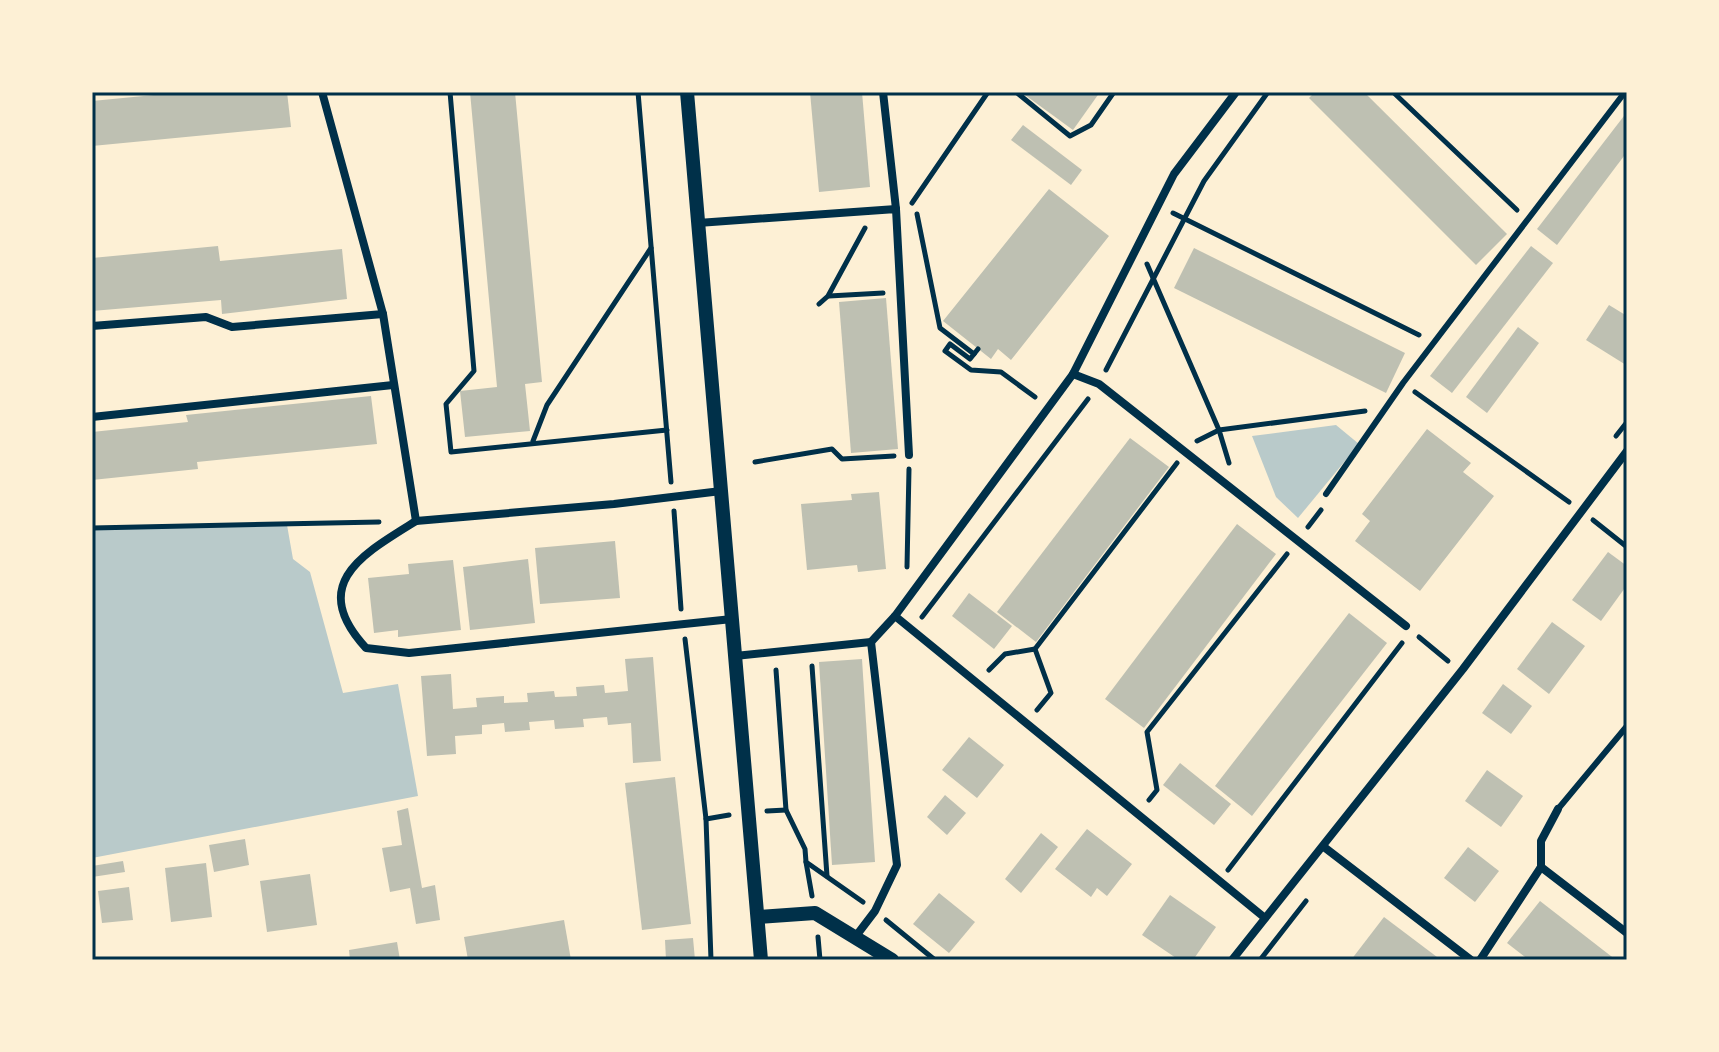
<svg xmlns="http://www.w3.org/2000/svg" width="1719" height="1052" font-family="Quicksand,sans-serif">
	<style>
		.green { fill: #b9caca }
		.building { fill: #bec0b2 }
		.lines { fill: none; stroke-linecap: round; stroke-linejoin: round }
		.path { stroke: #003049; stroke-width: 5 }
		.service { stroke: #003049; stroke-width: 6 }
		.minor { stroke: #003049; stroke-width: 8 }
		.tertiary { stroke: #003049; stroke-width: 14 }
		.neatline { fill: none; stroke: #003049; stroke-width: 3 }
	</style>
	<rect width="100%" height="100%" fill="#fdf0d5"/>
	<g class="green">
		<polygon points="1336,425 1359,444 1298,518 1276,497 1252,436"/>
		<polygon points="287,525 293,559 310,572 343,693 398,684 418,796 92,858 92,528"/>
	</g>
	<g class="building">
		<polygon points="185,92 287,92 291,127 92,146 92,101"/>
		<polygon points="470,92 515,92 542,382 525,384 530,431 465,437 460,391 497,387"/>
		<polygon points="810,92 862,92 870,187 819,192"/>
		<polygon points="1027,92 1100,92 1073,130 1025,95"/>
		<polygon points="1315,92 1364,92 1507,234 1476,265 1309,98"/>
		<polygon points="1627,112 1627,152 1557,245 1537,229"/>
		<polygon points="1023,125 1082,170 1071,185 1011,140"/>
		<polygon points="1049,189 1109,236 1011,360 998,349 991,359 943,321"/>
		<polygon points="218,246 220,261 342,249 347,299 222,314 221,300 92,311 92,258"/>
		<polygon points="1531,246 1553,263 1452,393 1430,376"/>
		<polygon points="1194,248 1405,353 1386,393 1174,288"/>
		<polygon points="886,298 898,449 851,453 839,302"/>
		<polygon points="1609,305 1627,316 1626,365 1586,340"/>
		<polygon points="1518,327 1539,343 1487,413 1466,397"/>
		<polygon points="371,396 377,444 197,462 198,469 92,480 92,432 188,422 186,415"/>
		<polygon points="1427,429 1471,463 1463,472 1494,496 1420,591 1355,541 1370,521 1362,514"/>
		<polygon points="1130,438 1169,467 1036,642 997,612"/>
		<polygon points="879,492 886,569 858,572 857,565 807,570 801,504 852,500 851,494"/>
		<polygon points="1237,524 1276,554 1144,728 1105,699"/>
		<polygon points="615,541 620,598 540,604 535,548"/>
		<polygon points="1608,552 1627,566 1627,585 1601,621 1572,600"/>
		<polygon points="528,559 535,623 470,630 463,567"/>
		<polygon points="453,560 461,630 398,637 398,630 374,633 368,578 409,574 408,564"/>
		<polygon points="969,593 1012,626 994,649 952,616"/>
		<polygon points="1349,613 1387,643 1252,816 1215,786"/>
		<polygon points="1552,622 1585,646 1549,694 1517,669"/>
		<polygon points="653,657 661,761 633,763 631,723 608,725 607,717 583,719 584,727 555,729 554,720 529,722 530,730 505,732 504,723 482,725 482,734 455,736 456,754 427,756 421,676 451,674 453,709 477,707 476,698 504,696 504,703 528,702 527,693 554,691 555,697 577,696 576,687 604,685 605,693 628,691 625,659"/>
		<polygon points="862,659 875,862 832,865 819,662"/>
		<polygon points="1503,684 1532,706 1511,734 1482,713"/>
		<polygon points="969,737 1004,765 977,798 942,770"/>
		<polygon points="1180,763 1231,804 1214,825 1163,785"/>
		<polygon points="1487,770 1523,796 1501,827 1465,801"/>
		<polygon points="675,777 691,924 642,930 625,783"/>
		<polygon points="945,795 966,813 947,835 927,817"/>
		<polygon points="408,808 422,888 435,885 440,920 416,924 410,888 390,892 382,848 402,845 397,811"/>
		<polygon points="1087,829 1132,864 1107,896 1097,888 1091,897 1055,869"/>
		<polygon points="1041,833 1058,847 1021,893 1005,879"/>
		<polygon points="245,839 249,865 214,872 209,845"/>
		<polygon points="1468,847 1499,871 1475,902 1444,878"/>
		<polygon points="123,861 125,872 92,877 92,866"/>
		<polygon points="206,863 212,917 171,922 165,868"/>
		<polygon points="310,874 317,925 267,932 260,881"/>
		<polygon points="129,887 133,920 102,923 98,891"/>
		<polygon points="939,893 975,922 949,953 913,924"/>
		<polygon points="1170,895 1216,927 1193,960 1179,960 1142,935"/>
		<polygon points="1540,901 1616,960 1529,960 1507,943"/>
		<polygon points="1384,917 1441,960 1351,960"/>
		<polygon points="564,920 571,960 468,960 464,937"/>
		<polygon points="693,938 695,960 666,960 665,940"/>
		<polygon points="397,942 400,960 350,960 349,950"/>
	</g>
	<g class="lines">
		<g class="path">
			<polyline points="450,92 474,371 446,404 451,452 667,430"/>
			<polyline points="638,92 671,482"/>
			<polyline points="1016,92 1070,136 1091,125 1114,92"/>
			<polyline points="1393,92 1517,210"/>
			<polyline points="912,203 988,92"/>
			<polyline points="1173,213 1419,335"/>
			<polyline points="917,214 940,328 974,354"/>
			<polyline points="1147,264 1219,430 1197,441"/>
			<polyline points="829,296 883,293"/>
			<polyline points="819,304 828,296 865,228"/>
			<polyline points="978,349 970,359 950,344 945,351 971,370 1001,372 1035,397"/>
			<polyline points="1106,370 1204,181 1268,92"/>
			<polyline points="1415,392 1569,502"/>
			<polyline points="1616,436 1627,422"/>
			<polyline points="533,441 547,405 651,248"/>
			<polyline points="755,462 832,449 842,459 894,456"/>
			<polyline points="1229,463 1219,430 1365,411"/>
			<polyline points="674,511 681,609"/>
			<polyline points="1593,520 1627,547"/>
			<polyline points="1308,527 1321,510"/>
			<polyline points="92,528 379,522"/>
			<polyline points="907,567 909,469"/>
			<polyline points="922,617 1088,399"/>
			<polyline points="1419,637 1448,661"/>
			<polyline points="685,639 706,819 711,960"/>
			<polyline points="812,666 827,876"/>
			<polyline points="776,670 786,810 805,849 806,862 863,902"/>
			<polyline points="989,670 1005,654 1035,649"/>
			<polyline points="1037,710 1051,693 1035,649 1177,463"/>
			<polyline points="1149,800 1157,790 1147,732 1287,554"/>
			<polyline points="767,811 786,810"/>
			<polyline points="706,819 729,815"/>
			<polyline points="806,862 812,896"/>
			<polyline points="1228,870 1402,643"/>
			<polyline points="886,920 935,960"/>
			<polyline points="818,937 820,960"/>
			<polyline points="835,960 849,960"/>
			<polyline points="1260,960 1306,901"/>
		</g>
		<g class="service">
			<polyline points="1326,494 1403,383 1625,92"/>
			<polyline points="1558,809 1627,726"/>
		</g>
		<g class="minor">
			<polyline points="322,92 383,314 416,521 614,504 721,491"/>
			<polyline points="883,92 896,209"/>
			<polyline points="698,223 896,209 909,455"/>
			<polyline points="92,326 206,317 232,327 383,314"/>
			<polyline points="1073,374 1099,384 1406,626"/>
			<polyline points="92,417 393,385"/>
			<path d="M416 521C363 554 307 584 366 648L409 653 732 619"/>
			<polyline points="895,616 1265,918"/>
			<polyline points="735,656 871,642 895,616 1073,374 1174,174 1236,92"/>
			<polyline points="1324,847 1471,960"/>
			<polyline points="1541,867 1627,933"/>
			<polyline points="856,936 875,911 897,865 871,642"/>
			<polyline points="1232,960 1463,669 1627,451"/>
			<polyline points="1480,960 1541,867 1541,841 1558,809"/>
		</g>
		<g class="tertiary">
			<polyline points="687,92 761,960"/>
			<polyline points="758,917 815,913 892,960"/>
		</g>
	</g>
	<rect width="1719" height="1052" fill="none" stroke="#fdf0d5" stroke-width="188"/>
	<rect x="94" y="94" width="1531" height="864" class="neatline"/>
</svg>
